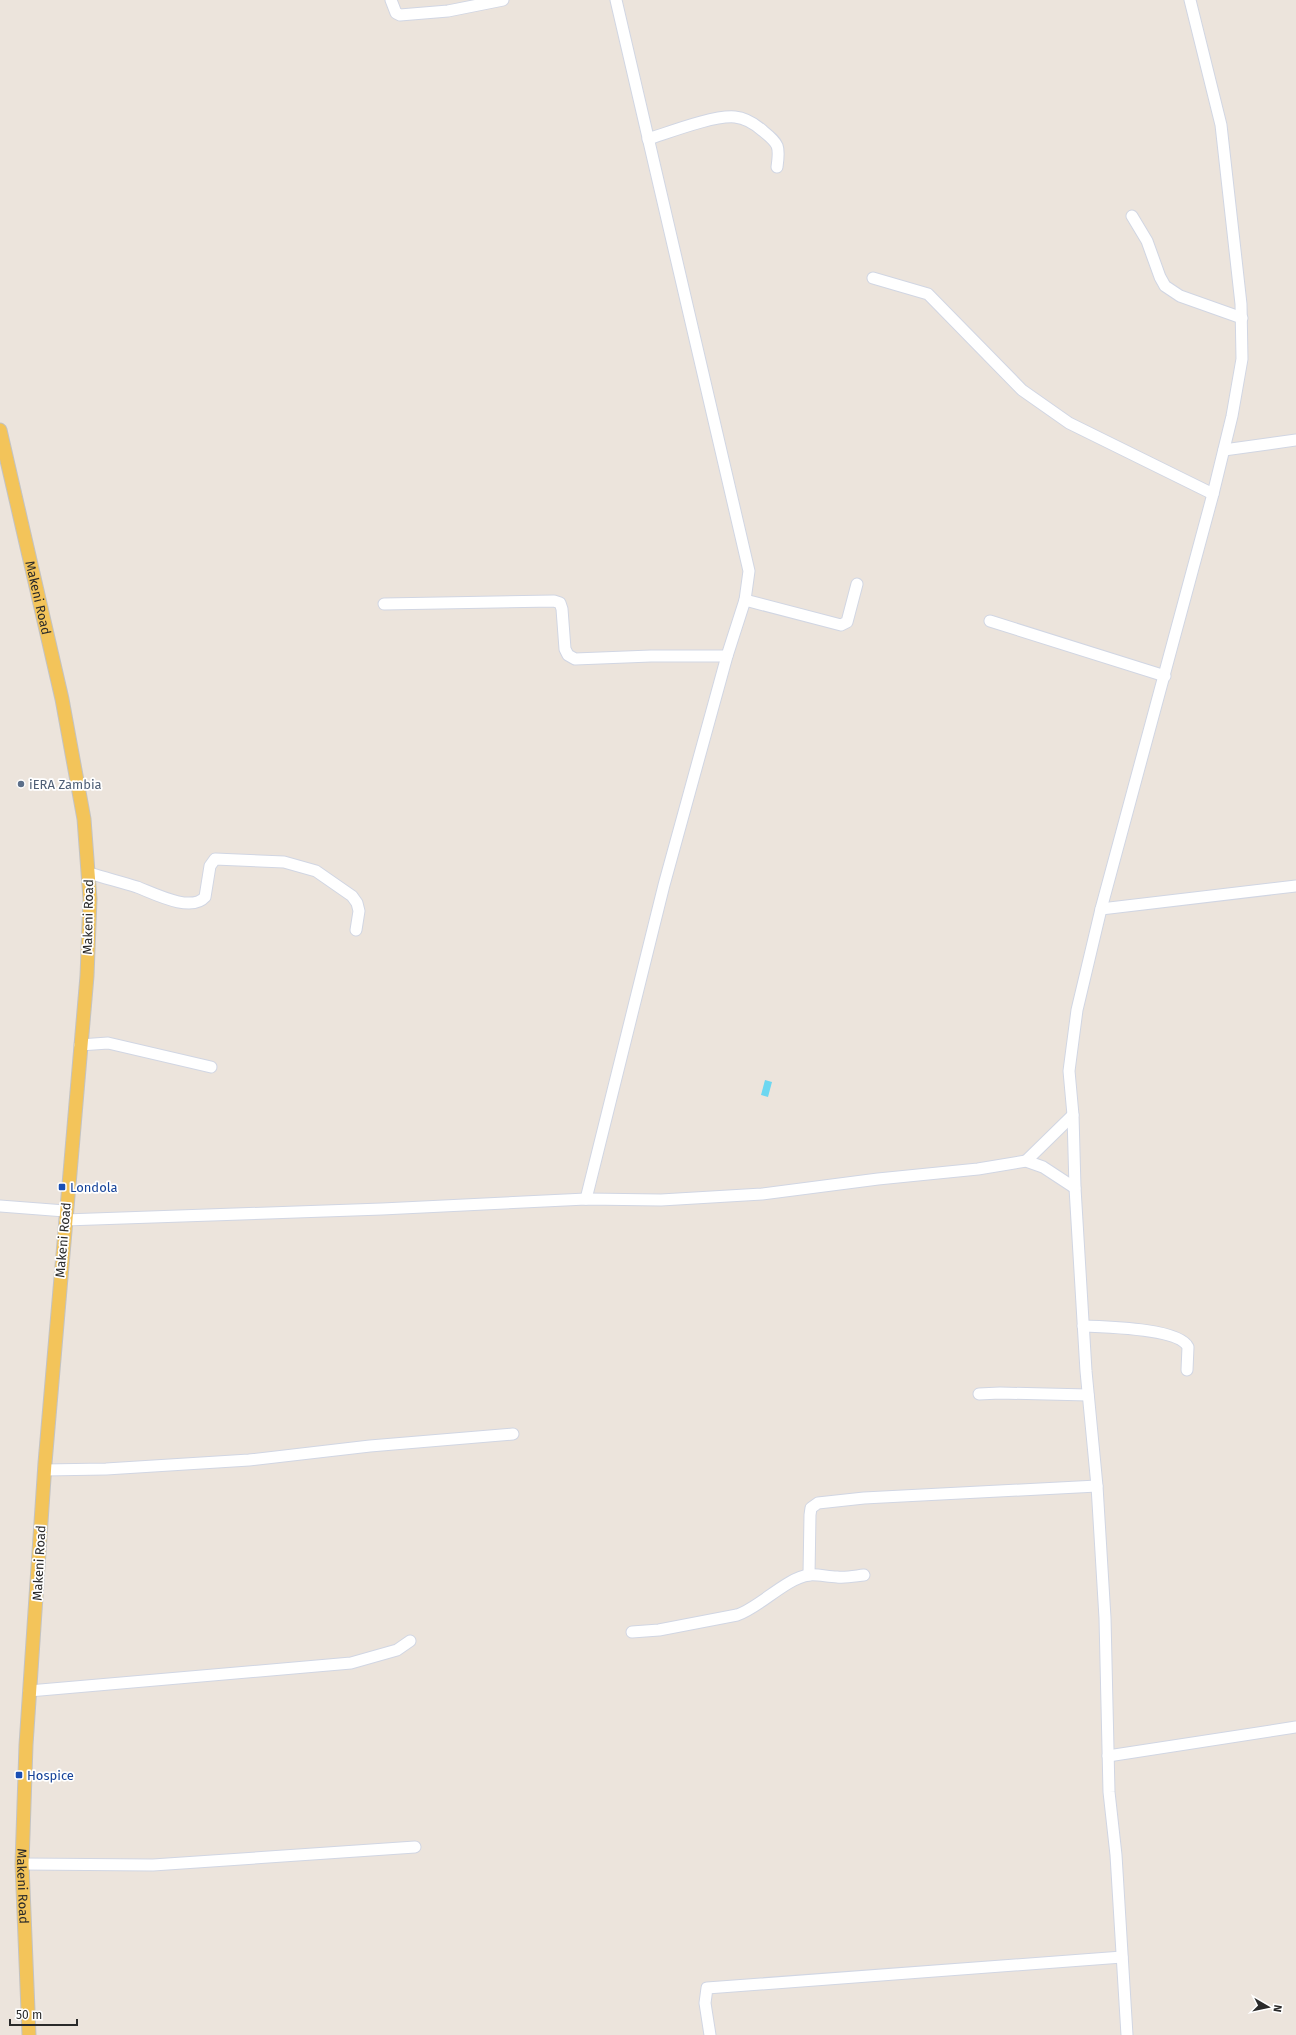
<svg xmlns="http://www.w3.org/2000/svg" width="1296" height="2035" font-family="'Fira Sans',sans-serif">
	<style>
		.water { fill: #6dd7f1 }
		.lines { fill: none; stroke-linecap: round; stroke-linejoin: round }
		.minor-casing { stroke: #d1d6e3; stroke-width: 13 }
		.major-casing { stroke: #c3c3c3; stroke-width: 15 }
		.minor { stroke: #fff; stroke-width: 11 }
		.major { stroke: #f3c45a; stroke-width: 13 }
		.service-dot { fill: #5c6f8a; stroke: #fff; stroke-width: 1.5 }
		.transit-dot { fill: #1a4fb4; stroke: #fff; stroke-width: 1.5 }
		.labels { text-anchor: middle; dominant-baseline: central; stroke-width: 3.5; stroke-linejoin: round; paint-order: stroke }
		.street-label { font-size: 13px; fill: #2a2a2a; stroke: #fff }
		.service-label { font-size: 13px; fill: #4e5e75; stroke: #fff; text-anchor: start }
		.transit-label { font-size: 13px; fill: #164399; stroke: #fff; text-anchor: start }
	</style>
	<rect width="100%" height="100%" fill="#ece4dc"/>
	<polygon class="water" points="765,1080 772,1082 768,1097 761,1095"/>
	<g class="lines">
		<defs>
			<g id="minor">
				<polyline points="391,0 396,13 400,15 448,11 503,0"/>
				<path d="M648 139C670 132 714 115 735 117 746 118 755 124 763 131 779 144 780 146 777 167"/>
				<polyline points="1132,216 1147,241 1160,277 1165,286 1180,296 1242,318"/>
				<polyline points="873,278 928,294 1022,390 1069,423 1213,494"/>
				<polyline points="1224,450 1296,440"/>
				<polyline points="745,600 841,625 847,622 857,584"/>
				<polyline points="384,604 554,601 560,603 562,609 565,649 568,655 575,659 651,656 727,656"/>
				<polyline points="990,621 1165,676"/>
				<path d="M89 873C105 878 121 882 137 887 153 893 191 913 205 897L210 866 215 859 284 862 316 871 352 896 357 903 359 911 356 930"/>
				<polyline points="1101,909 1296,886"/>
				<polyline points="80,1045 108,1043 211,1067"/>
				<polyline points="1026,1161 1073,1115"/>
				<polyline points="586,1199 664,885 727,656 745,600 749,571 616,0"/>
				<polyline points="0,1206 65,1211"/>
				<polyline points="65,1220 382,1209 586,1199 661,1200 762,1194 878,1179 978,1169 1026,1161 1043,1167 1075,1188"/>
				<path d="M1083 1326C1104 1327 1179 1328 1188 1347L1187 1370"/>
				<polyline points="979,1394 1000,1393 1088,1395"/>
				<polyline points="44,1470 106,1469 249,1460 370,1446 513,1434"/>
				<polyline points="809,1575 810,1515 811,1508 818,1503 864,1498 1097,1486"/>
				<path d="M632 1632 659 1630 737 1615C759 1608 786 1578 809 1575 818 1574 828 1577 837 1577 846 1578 855 1576 864 1575"/>
				<polyline points="29,1691 351,1663 397,1650 410,1641"/>
				<polyline points="1108,1756 1296,1727"/>
				<polyline points="22,1864 153,1865 415,1847"/>
				<polyline points="710,2035 705,2003 707,1988 1122,1957"/>
				<polyline points="1127,2035 1116,1855 1109,1792 1105,1618 1097,1486 1086,1371 1075,1188 1073,1115 1069,1071 1077,1010 1101,909 1213,494 1232,416 1242,359 1241,304 1221,125 1190,0"/>
			</g>
			<g id="major">
				<path id="s1" d="M0 430 62 699 84 819 90 899 87 976 45 1463 26 1745 22 1864 29 2035"/>
			</g>
		</defs>
		<use href="#minor" class="minor-casing"/>
		<use href="#major" class="major-casing"/>
		<use href="#minor" class="minor"/>
		<use href="#major" class="major"/>
	</g>
	<circle class="service-dot" cx="21" cy="784" r="4"/>
	<g class="transit-dot">
		<rect x="58" y="1183" width="8" height="8" rx="2"/>
		<rect x="15" y="1771" width="8" height="8" rx="2"/>
	</g>
	<g class="labels">
		<g class="street-label">
			<text stroke="none"><textPath href="#s1" startOffset="172">Makeni Road</textPath></text>
			<text transform="translate(88 917) rotate(-89)">Makeni Road</text>
			<text transform="translate(63 1240) rotate(-85)">Makeni Road</text>
			<text transform="translate(39 1563) rotate(-87)">Makeni Road</text>
			<text stroke="none"><textPath href="#s1" startOffset="1468">Makeni Road</textPath></text>
		</g>
		<g class="service-label">
			<text x="29" y="784">iERA Zambia</text>
		</g>
		<g class="transit-label">
			<text x="70" y="1187">Londola</text>
			<text x="27" y="1775">Hospice</text>
		</g>
	</g>
	<g transform="translate(1268 2007) rotate(99)" stroke="#ffffff" stroke-width="3" paint-order="stroke">
	<path d="M0-3L7 15L0 10L-7 15Z" fill="#2a2a2a"/>
	<text y="-6" font-size="11" font-weight="bold" text-anchor="middle" fill="#2a2a2a">N</text>
	</g>
	<path d="M10 2019v6h67v-6" fill="none" stroke="#2a2a2a" stroke-width="2"/>
	<text x="16" y="2019" font-size="12" fill="#2a2a2a" stroke="#ffffff" stroke-width="3" paint-order="stroke">50 m</text>
</svg>
